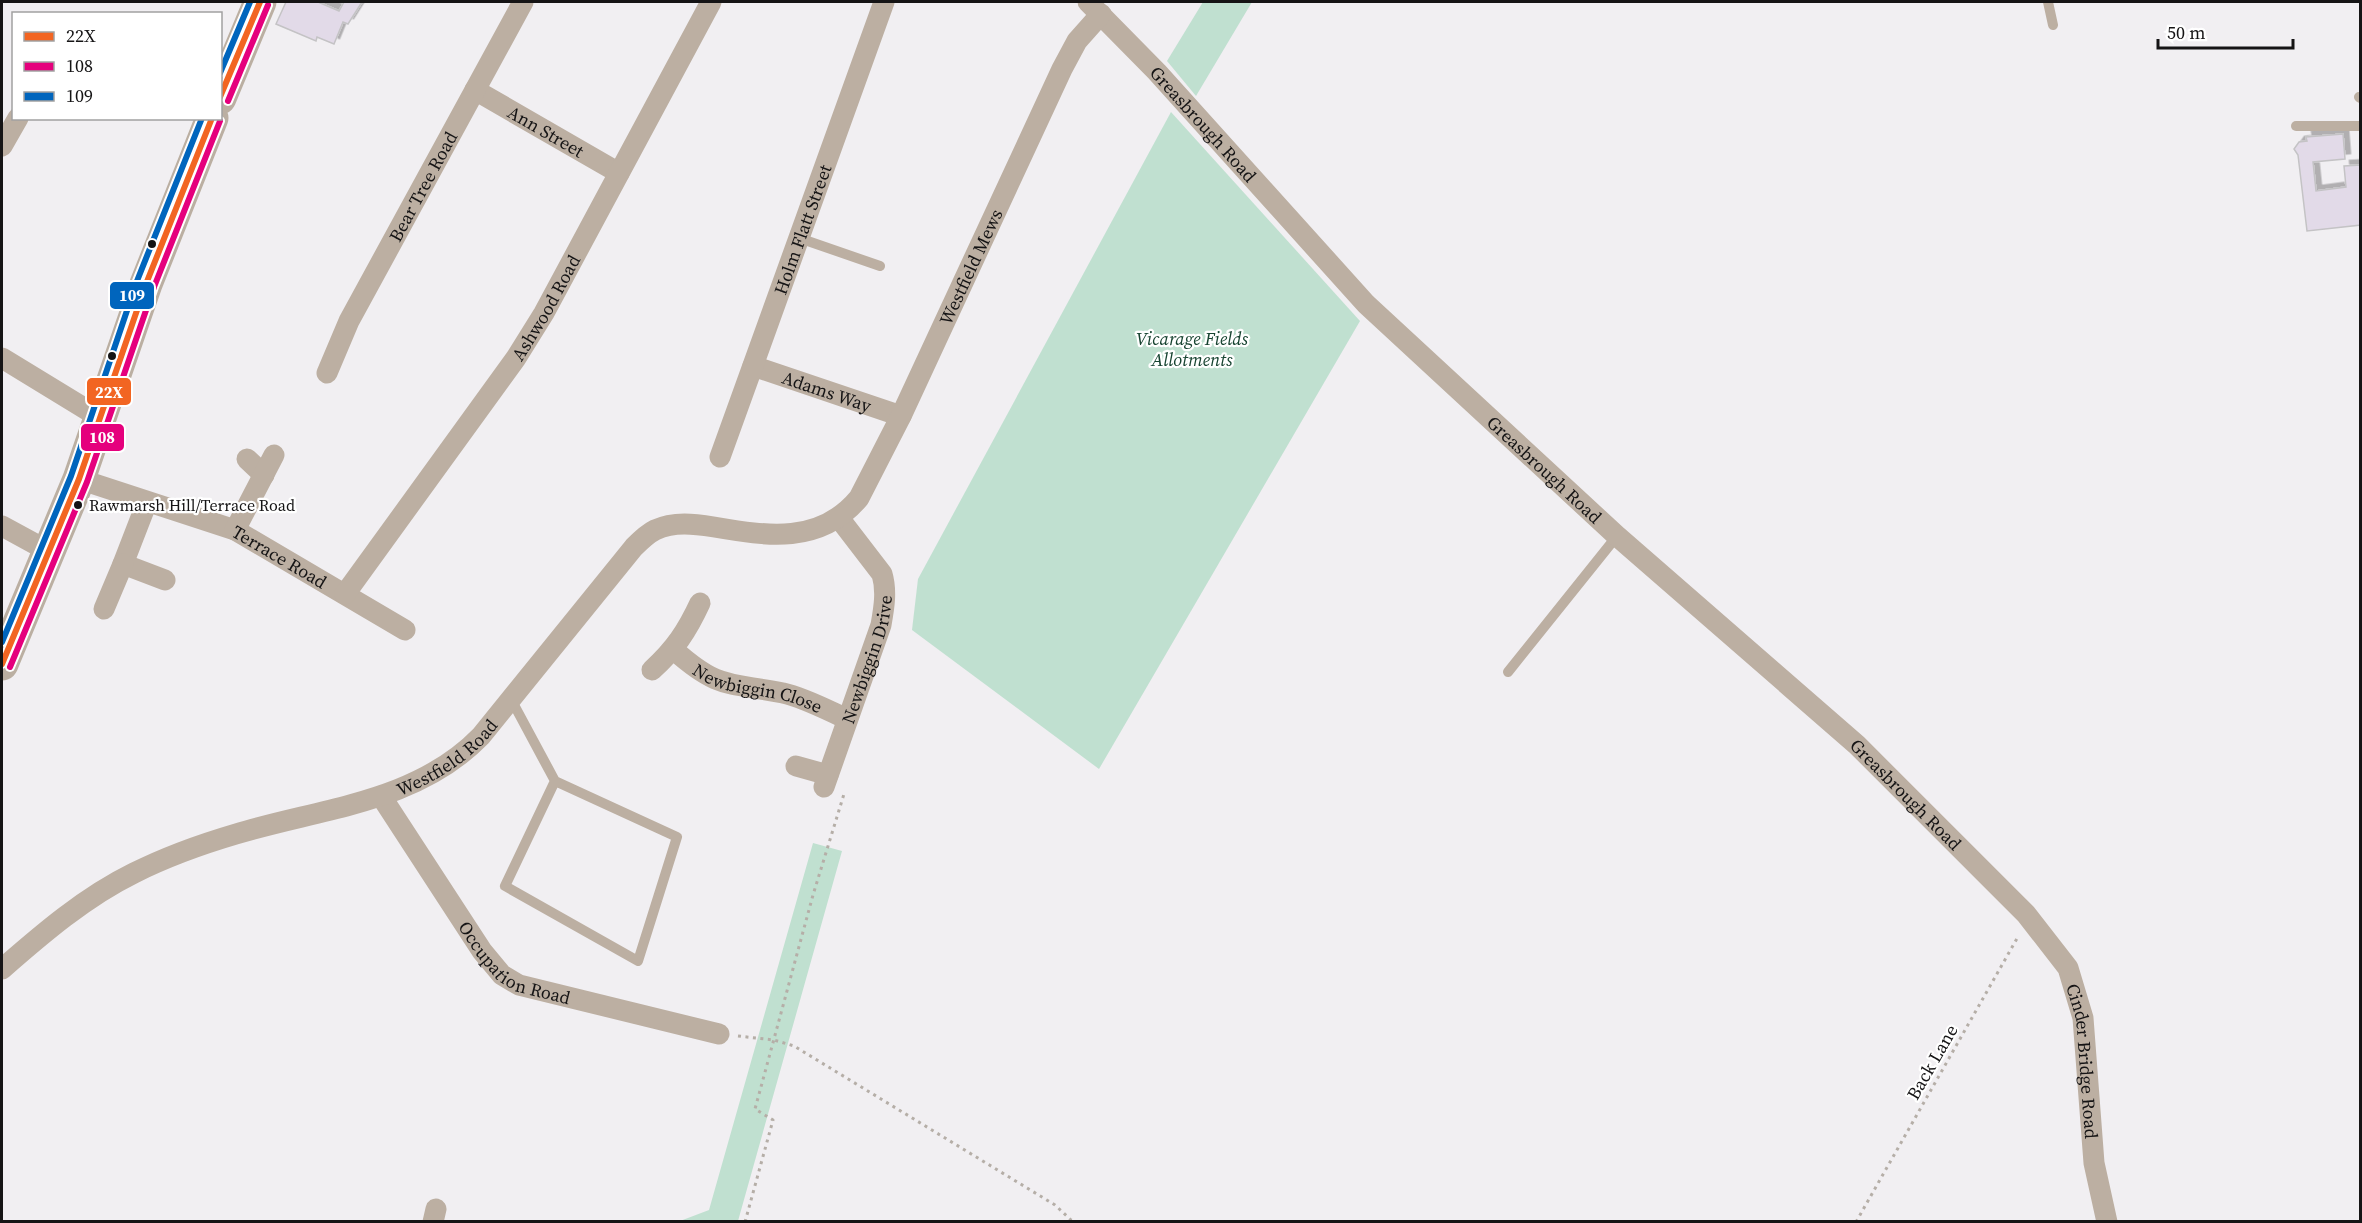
<svg xmlns="http://www.w3.org/2000/svg" width="2362" height="1223" font-family="'Source Serif 4',serif">
	<style>
		.green { fill: #c0e0d0 }
		.building { fill: #e2dae8; stroke: #c4c3c5; stroke-width: 1.5; filter: url(#shadow) }
		.lines { fill: none; stroke-linecap: round; stroke-linejoin: round }
		.path { stroke: #b5aea7; stroke-width: 3; stroke-dasharray: 3 4.5; stroke-linecap: butt }
		.service { stroke: #bcafa2; stroke-width: 10 }
		.minor { stroke: #bcafa2; stroke-width: 21 }
		.primary { stroke: #bbafa2; stroke-width: 33 }
		.bus-1-casing { stroke: #fff; stroke-width: 10 }
		.bus-2-casing { stroke: #fff; stroke-width: 10 }
		.bus-3-casing { stroke: #fff; stroke-width: 10 }
		.bus-1 { stroke: #f26522; stroke-width: 6 }
		.bus-2 { stroke: #e5007d; stroke-width: 6 }
		.bus-3 { stroke: #0065bd; stroke-width: 6 }
		.bus-dot { fill: #151415; stroke: #fff; stroke-width: 2 }
		.labels { text-anchor: middle; dominant-baseline: central; stroke-width: 4.5; stroke-linejoin: round; paint-order: stroke }
		.bus-label { font-size: 16px; fill: #151415; stroke: #fff; text-anchor: start }
		.street-label { font-size: 18px; fill: #151415; stroke: #fff }
		.park-label { font-size: 18px; font-style: italic; fill: #164330; stroke: #fff }
		.line-badge { stroke: #fff; stroke-width: 2 }
		.badge-label { font-size: 16px; text-anchor: middle; font-weight: bold; fill: #fff }
	</style>
	<defs>
		<filter id="shadow"><feDropShadow dx="5.5" dy="-5.5" stdDeviation="0" flood-color="#0004"/></filter>
	</defs>
	<rect width="100%" height="100%" fill="#f1eff2"/>
	<g class="green">
		<polygon points="1203,2 1252,2 1196,96 1167,61"/>
		<polygon points="1171,112 1360,321 1099,769 912,630 918,579"/>
		<polygon points="813,843 842,851 738,1221 680,1221 709,1210"/>
	</g>
	<g class="building">
		<polygon points="286,2 318,2 339,11 344,2 362,2 348,24 343,22 334,44 317,37 316,41 276,24"/>
		<polygon points="2343,134 2345,159 2313,162 2316,191 2346,187 2344,166 2361,165 2361,225 2307,231 2298,155 2294,149 2299,142 2307,141 2306,137"/>
	</g>
	<g class="lines">
		<g class="path">
			<polyline points="738,1036 774,1040 794,1046 1055,1205 1071,1220 1077,1222"/>
			<polyline points="745,1222 773,1120 755,1109 813,895 844,794"/>
			<polyline points="1856,1222 2019,935"/>
		</g>
		<g class="service">
			<polyline points="2048,2 2053,25"/>
			<polyline points="2359,97 2360,98"/>
			<polyline points="2296,126 2360,126"/>
			<polyline points="799,238 880,266"/>
			<polyline points="1508,672 1617,536"/>
			<polyline points="512,701 555,781 677,837 638,961 505,886 555,781"/>
		</g>
		<g class="minor">
			<path id="s1" d="M1088 2 1157 72 1366 304 1617 536 1857 745 2026 914 2068 968 2083 1018 2094 1163 2107 1222"/>
			<path id="s2" d="M475 90 619 173"/>
			<polyline points="2,146 18,118"/>
			<polyline points="2,358 102,419"/>
			<path id="s3" d="M753 366 901 416"/>
			<path id="s4" d="M327 373 349 321 523 2"/>
			<path id="s5" d="M720 457 884 2"/>
			<polyline points="247,459 264,475"/>
			<path id="s6" d="M79 479 235 530 405 630"/>
			<polyline points="147,502 123,564 165,580"/>
			<polyline points="2,526 48,551"/>
			<polyline points="235,530 274,455"/>
			<path id="s7" d="M345 594 516 358 544 313 711 2"/>
			<polyline points="104,609 123,564"/>
			<path id="s8" d="M674 650C719 690 728 682 783 693 805 698 827 710 847 719"/>
			<path d="M652 670C675 649 687 631 700 603"/>
			<polyline points="796,766 828,775"/>
			<path id="s9" d="M824 787 881 625C884 608 887 591 882 574L839 518"/>
			<path id="s10" d="M381 796 482 951 502 975 519 985 719 1034"/>
			<path id="s11" d="M2 969C42 934 85 897 134 873 166 857 202 844 236 834 321 808 416 803 481 736L634 547C640 541 647 534 655 530 674 521 695 524 714 527 767 536 820 545 859 498L901 416 1062 69 1077 41 1101 14"/>
			<polyline points="433,1222 436,1209"/>
		</g>
		<g class="primary">
			<polyline points="220,98 260,2"/>
			<polyline points="2,664 79,479 146,284 212,118"/>
		</g>
		<defs>
			<g id="bus-1">
				<polyline points="220,97 260,2"/>
				<polyline points="2,664 79,479 146,284 212,118"/>
			</g>
			<g id="bus-2">
				<polyline points="228,101 268,5"/>
				<polyline points="10,667 87,482 154,287 220,121"/>
			</g>
			<g id="bus-3">
				<polyline points="220,73 250,2"/>
				<polyline points="2,642 71,476 137,281 202,118"/>
			</g>
		</defs>
		<use href="#bus-1" class="bus-1-casing"/>
		<use href="#bus-2" class="bus-2-casing"/>
		<use href="#bus-3" class="bus-3-casing"/>
		<use href="#bus-1" class="bus-1"/>
		<use href="#bus-2" class="bus-2"/>
		<use href="#bus-3" class="bus-3"/>
	</g>
	<g class="bus-dot">
		<circle cx="152" cy="244" r="5"/>
		<circle cx="112" cy="356" r="5"/>
		<circle cx="78" cy="505" r="5"/>
	</g>
	<g class="labels">
		<g class="bus-label">
			<text x="89" y="505">Rawmarsh Hill/Terrace Road</text>
		</g>
		<g class="street-label">
			<text stroke="none"><textPath href="#s1" startOffset="168">Greasbrough Road</textPath></text>
			<text stroke="none"><textPath href="#s2" startOffset="82">Ann Street</textPath></text>
			<text stroke="none"><textPath href="#s4" startOffset="210">Bear Tree Road</textPath></text>
			<text stroke="none"><textPath href="#s5" startOffset="242">Holm Flatt Street</textPath></text>
			<text stroke="none"><textPath href="#s11" startOffset="1284">Westfield Mews</textPath></text>
			<text stroke="none"><textPath href="#s7" startOffset="350">Ashwood Road</textPath></text>
			<text stroke="none"><textPath href="#s3" startOffset="78">Adams Way</textPath></text>
			<text stroke="none"><textPath href="#s1" startOffset="654">Greasbrough Road</textPath></text>
			<text stroke="none"><textPath href="#s6" startOffset="216">Terrace Road</textPath></text>
			<text stroke="none"><textPath href="#s9" startOffset="135">Newbiggin Drive</textPath></text>
			<text stroke="none"><textPath href="#s8" startOffset="94">Newbiggin Close</textPath></text>
			<text stroke="none"><textPath href="#s11" startOffset="500">Westfield Road</textPath></text>
			<text stroke="none"><textPath href="#s1" startOffset="1140">Greasbrough Road</textPath></text>
			<text stroke="none"><textPath href="#s10" startOffset="220">Occupation Road</textPath></text>
			<text stroke="none"><textPath href="#s1" startOffset="1473">Cinder Bridge Road</textPath></text>
			<text transform="translate(1932 1062) rotate(-60)">Back Lane</text>
		</g>
		<g class="park-label">
			<text x="1192" y="338">Vicarage Fields<tspan x="1192" dy="21">Allotments</tspan></text>
		</g>
	</g>
	<g class="line-badge">
		<rect x="109" y="281" width="46" height="29" rx="6" fill="#0065bd"/>
		<rect x="86" y="377" width="46" height="29" rx="6" fill="#f26522"/>
		<rect x="80" y="423" width="45" height="29" rx="6" fill="#e5007d"/>
	</g>
	<g class="badge-label">
		<text x="132" y="301">109</text>
		<text x="109" y="398">22X</text>
		<text x="102" y="443">108</text>
	</g>
	<rect width="2362" height="1223" fill="none" stroke="#151415" stroke-width="6"/>
	<rect x="12" y="12" width="210" height="108" fill="#ffffff" stroke="#a1a1a1" stroke-width="1.5"/>
	<rect x="24" y="32" width="30" height="9" fill="#f26522" stroke="#a1a1a1" stroke-width="1.5"/>
	<text x="66" y="42" font-size="18" fill="#151415">22X</text>
	<rect x="24" y="62" width="30" height="9" fill="#e5007d" stroke="#a1a1a1" stroke-width="1.5"/>
	<text x="66" y="72" font-size="18" fill="#151415">108</text>
	<rect x="24" y="92" width="30" height="9" fill="#0065bd" stroke="#a1a1a1" stroke-width="1.5"/>
	<text x="66" y="102" font-size="18" fill="#151415">109</text>
	<path d="M2158 39v9h135v-9" fill="none" stroke="#151415" stroke-width="3"/>
	<text x="2167" y="39" font-size="18" fill="#151415" stroke="#ffffff" stroke-width="4.5" paint-order="stroke">50 m</text>
</svg>
